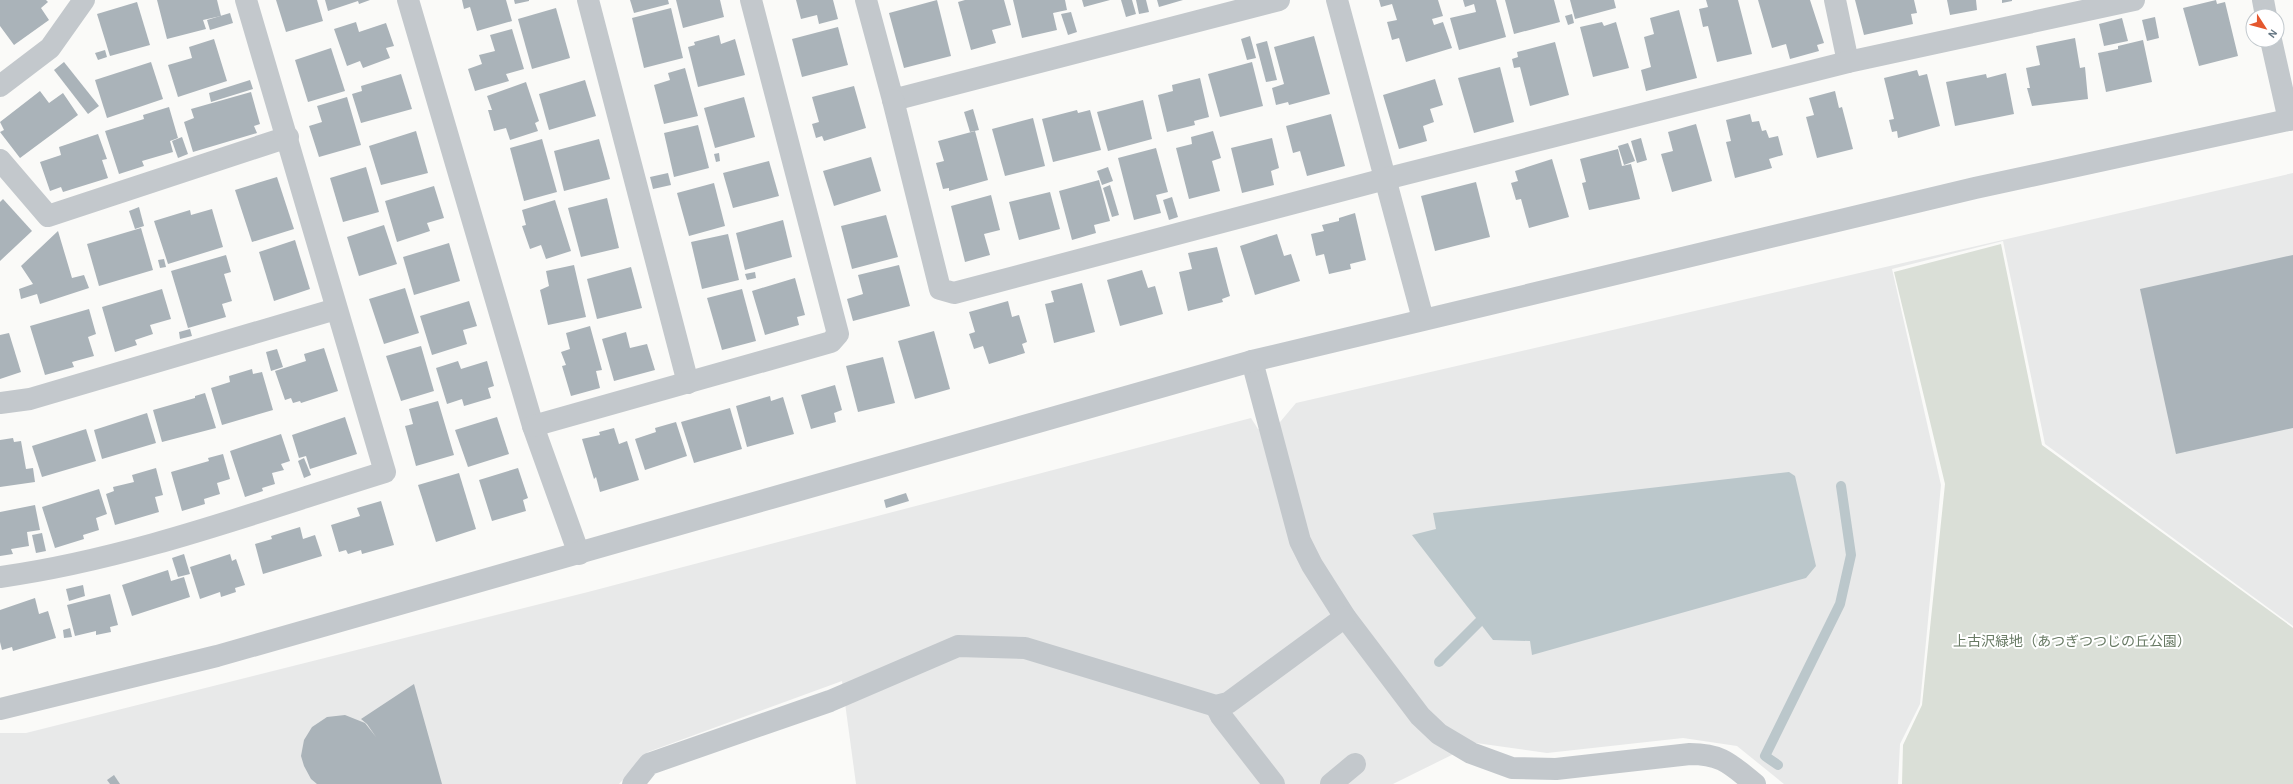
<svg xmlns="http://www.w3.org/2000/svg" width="2293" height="784" font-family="'Alegreya Sans','Noto Sans JP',sans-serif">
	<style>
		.built { fill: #e8e9e9 }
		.green { fill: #dadfd7 }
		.water { fill: #bbc7cb }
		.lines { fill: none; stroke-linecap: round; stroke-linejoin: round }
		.stream { stroke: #bbc7cb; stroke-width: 10 }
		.building { fill: #aab3b9 }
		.minor { stroke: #c3c8cc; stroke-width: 22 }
		.tertiary { stroke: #c3c8cc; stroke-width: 22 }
		.labels { text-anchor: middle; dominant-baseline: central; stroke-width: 4; stroke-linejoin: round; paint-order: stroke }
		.park-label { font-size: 14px; fill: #687a64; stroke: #fff }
	</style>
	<rect width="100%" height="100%" fill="#fafaf8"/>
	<polygon class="built" points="2293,173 2293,626 2045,444 2003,241 1892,269 1941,485 1920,704 1900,744 1898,784 1784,784 1737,746 1683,738 1547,753 1476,743 1393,784 856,784 842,681 648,752 619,784 0,784 0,733 26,733 588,592 1251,418 1258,429 1275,428 1296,403"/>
	<polygon class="green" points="2001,244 2042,445 2293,628 2293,784 1902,784 1903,745 1922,705 1945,484 1894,272"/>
	<polygon class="water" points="1789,472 1795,476 1816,566 1806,578 1532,655 1530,641 1493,640 1412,535 1436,529 1433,513"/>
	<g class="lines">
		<g class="stream">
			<polyline points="1439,662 1479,622"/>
			<polyline points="1778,765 1765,756 1840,604 1851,555 1841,486"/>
		</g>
	</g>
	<g class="building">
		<polygon points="0,0 46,0 48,2 41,8 49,20 14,45 0,26"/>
		<polygon points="157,0 217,0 221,16 203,20 206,29 167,39"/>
		<polygon points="276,0 317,0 323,21 286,32"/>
		<polygon points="325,0 370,0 359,4 358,1 328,11"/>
		<polygon points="462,0 506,0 512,21 477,31 470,7 464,9"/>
		<polygon points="514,0 529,0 529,1 515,4"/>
		<polygon points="630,0 668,0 669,4 634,13"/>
		<polygon points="676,0 720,0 724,17 683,28"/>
		<polygon points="796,0 833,0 838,19 819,24 817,15 801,19"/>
		<polygon points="937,0 951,56 904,68 889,13"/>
		<polygon points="965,0 1004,0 1011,25 992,30 996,43 971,50 958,2"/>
		<polygon points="1013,0 1065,0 1067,10 1053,13 1057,30 1022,38"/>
		<polygon points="1082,0 1110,0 1084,7"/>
		<polygon points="1121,0 1132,0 1136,14 1126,17"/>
		<polygon points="1136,0 1146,0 1149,12 1139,14"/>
		<polygon points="1157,0 1183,0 1159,7"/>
		<polygon points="1379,0 1438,0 1443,16 1432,19 1434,25 1443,22 1452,48 1406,62 1399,38 1392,40 1387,22 1397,20 1392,4 1381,7"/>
		<polygon points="1463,0 1496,0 1506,37 1459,50 1450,18 1476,12 1474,4 1465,7"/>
		<polygon points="1505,0 1554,0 1560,22 1514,34"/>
		<polygon points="1570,0 1614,0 1616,8 1575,19"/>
		<polygon points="1706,0 1738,0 1752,54 1717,62 1708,26 1703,27 1699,9 1708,7"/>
		<polygon points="1758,0 1810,0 1824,43 1817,45 1819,51 1790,59 1786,44 1772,48"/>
		<polygon points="1855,0 1914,0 1917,13 1911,14 1913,24 1864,35"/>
		<polygon points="1947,0 1976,0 1977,10 1950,15"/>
		<polygon points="2002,0 2012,0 2012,1 2002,3"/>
		<polygon points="2216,0 2217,4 2225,2 2238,56 2199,66 2183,8"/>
		<polygon points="137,2 150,45 110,56 97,14"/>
		<polygon points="556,8 570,58 532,69 518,19"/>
		<polygon points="671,8 683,58 644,68 632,18"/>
		<polygon points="1679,10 1697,78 1646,91 1641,70 1651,67 1644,37 1654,34 1650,18"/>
		<polygon points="1071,12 1077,32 1068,35 1061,14"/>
		<polygon points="230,13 233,23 210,30 207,20"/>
		<polygon points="1572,14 1574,23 1568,25 1565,16"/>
		<polygon points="2155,17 2159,38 2147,41 2142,20"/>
		<polygon points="2122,18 2128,41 2104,46 2099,24"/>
		<polygon points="356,22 359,32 386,23 394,46 386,48 390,58 363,68 360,61 347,66 334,29"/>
		<polygon points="1602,22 1604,26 1616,22 1629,68 1593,77 1580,27"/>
		<polygon points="838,27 848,65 802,77 792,39"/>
		<polygon points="512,29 524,69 506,74 509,81 475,91 468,69 482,64 479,55 495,51 490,35"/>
		<polygon points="719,35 721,44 735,39 745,75 698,87 688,47 695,45 694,42"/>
		<polygon points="1250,36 1256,58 1247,60 1241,39"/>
		<polygon points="1314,36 1330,94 1289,105 1288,102 1276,105 1272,88 1284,84 1274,47"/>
		<polygon points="2075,38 2080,68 2085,67 2088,99 2032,106 2027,88 2030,88 2026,68 2040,65 2036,46"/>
		<polygon points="214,39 227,81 178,97 168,65 192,58 189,47"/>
		<polygon points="2143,40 2152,82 2106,92 2098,53 2118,49 2118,46"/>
		<polygon points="1267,41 1277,80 1266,82 1256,44"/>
		<polygon points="1555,42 1569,95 1530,106 1520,67 1514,68 1512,59 1518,57 1517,52"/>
		<polygon points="331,48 345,91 308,102 295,60"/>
		<polygon points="105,50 107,57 98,60 95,53"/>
		<polygon points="64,62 99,106 88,114 54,70"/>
		<polygon points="151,62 163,99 107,118 95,80"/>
		<polygon points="1252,62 1263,106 1220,117 1208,74"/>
		<polygon points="1500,67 1514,122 1474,133 1458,78"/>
		<polygon points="685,68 698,116 664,124 654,85 670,80 668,73"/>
		<polygon points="1917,70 1919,76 1927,74 1940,126 1898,138 1897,131 1892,132 1889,120 1894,119 1884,78"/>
		<polygon points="2006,73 2014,114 1955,126 1946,82 1986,74 1987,78"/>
		<polygon points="401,74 412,109 361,123 352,94 362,91 361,86"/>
		<polygon points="1200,78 1209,117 1194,121 1195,125 1167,132 1158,95 1173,91 1172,85"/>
		<polygon points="1435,79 1443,105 1430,109 1434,122 1423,126 1427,141 1399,149 1383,95"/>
		<polygon points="250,80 253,89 211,102 209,93"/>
		<polygon points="585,80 596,116 549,130 539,94"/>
		<polygon points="526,82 539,121 535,123 538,131 510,140 506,128 494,131 488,110 492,110 487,96"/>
		<polygon points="854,86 866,128 824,141 822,136 816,138 812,124 819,122 812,97"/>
		<polygon points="40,91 49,103 63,93 78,115 20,158 0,132 4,130 0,122"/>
		<polygon points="1835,91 1839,108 1842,107 1853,149 1817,158 1806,117 1814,115 1809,98"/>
		<polygon points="251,92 260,124 254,126 257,133 193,152 184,122 194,118 191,109"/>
		<polygon points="347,97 361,145 319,157 309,126 322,122 317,106"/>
		<polygon points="744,97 755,137 715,148 704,108"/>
		<polygon points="1143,100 1152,139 1108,151 1097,112"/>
		<polygon points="169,107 178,138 170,141 173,152 142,161 144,166 119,174 105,131 144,119 143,115"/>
		<polygon points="973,109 979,130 970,132 964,112"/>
		<polygon points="1077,110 1078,113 1090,110 1101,150 1053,162 1042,119"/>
		<polygon points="1331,114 1345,166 1307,176 1300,151 1293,153 1286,126"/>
		<polygon points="1750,114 1752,122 1759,121 1762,131 1766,130 1769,138 1778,136 1783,155 1769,159 1772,168 1735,178 1726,142 1731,141 1726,120"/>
		<polygon points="1033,118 1045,166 1005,176 992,129"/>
		<polygon points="1696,124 1712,181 1672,192 1661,154 1673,151 1668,132"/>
		<polygon points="698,125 709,168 674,177 664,133"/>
		<polygon points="416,131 428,173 381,185 369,146"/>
		<polygon points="975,131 988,180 949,191 949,188 943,189 936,163 944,161 938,141"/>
		<polygon points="1213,131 1221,158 1212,161 1220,191 1189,199 1176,148 1192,144 1191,137"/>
		<polygon points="98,134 107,159 102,160 108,178 63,192 61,187 50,191 40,162 61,155 59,147"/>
		<polygon points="182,137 188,154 178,158 172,141"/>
		<polygon points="1272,138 1279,168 1271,171 1274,185 1242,193 1231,148"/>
		<polygon points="1641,138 1647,160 1637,163 1631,141"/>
		<polygon points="542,139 557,192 524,201 510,148"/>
		<polygon points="599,139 610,179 564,191 554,151"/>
		<polygon points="1628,143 1635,161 1624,165 1618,146"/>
		<polygon points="1156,148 1168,192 1156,195 1161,213 1134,220 1118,158"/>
		<polygon points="1618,149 1622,166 1631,164 1640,199 1589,210 1582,183 1586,182 1580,159"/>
		<polygon points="719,153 720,161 716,162 714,154"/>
		<polygon points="871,157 881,191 834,206 823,171"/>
		<polygon points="1552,159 1569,217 1529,228 1521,199 1516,200 1511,183 1518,181 1515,171"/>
		<polygon points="769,161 779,196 733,208 723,173"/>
		<polygon points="366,167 379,212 343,222 330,178"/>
		<polygon points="1108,167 1113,181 1102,185 1097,171"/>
		<polygon points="668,173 671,185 653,189 650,177"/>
		<polygon points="277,177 294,229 252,242 235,190"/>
		<polygon points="1099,180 1110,221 1094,225 1096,233 1072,240 1059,191"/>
		<polygon points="1476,182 1490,237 1435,251 1421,196"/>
		<polygon points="714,183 725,226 689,236 677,193"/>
		<polygon points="1110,185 1119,215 1112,217 1103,188"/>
		<polygon points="434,186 444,218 427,223 430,231 397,242 385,201"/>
		<polygon points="1050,192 1060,229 1019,240 1009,202"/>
		<polygon points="991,195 1000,230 984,234 990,255 965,262 951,206"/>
		<polygon points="1172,197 1178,217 1169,220 1163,200"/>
		<polygon points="607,198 619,248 581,257 568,208"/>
		<polygon points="3,199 32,231 0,261 0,202"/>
		<polygon points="555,200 571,251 546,259 541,245 530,249 522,226 526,225 522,210"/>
		<polygon points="139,207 144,226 135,229 129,211"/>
		<polygon points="212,209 223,247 168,264 154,221 190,210 191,215"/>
		<polygon points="1355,213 1366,260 1350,264 1351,269 1329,274 1324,254 1316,256 1311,234 1324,231 1322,225 1339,221 1339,218"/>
		<polygon points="886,215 898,257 852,269 841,226"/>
		<polygon points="783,220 792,257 745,270 736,233"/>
		<polygon points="384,225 397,264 359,276 347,237"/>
		<polygon points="141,228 153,270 99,286 87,244"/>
		<polygon points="58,231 72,278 84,275 89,288 40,304 37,294 21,299 19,289 33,284 21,266"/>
		<polygon points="728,234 739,280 702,289 691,242"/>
		<polygon points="1277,234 1284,256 1291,254 1300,281 1255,295 1240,246"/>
		<polygon points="295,240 310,289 274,301 259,252"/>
		<polygon points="449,243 460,281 414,295 403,257"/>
		<polygon points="1217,247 1230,296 1222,299 1223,302 1188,311 1179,272 1192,269 1188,253"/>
		<polygon points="226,255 231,272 224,274 232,301 222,304 226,317 188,328 171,271"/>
		<polygon points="2293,255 2293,428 2176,454 2140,289"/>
		<polygon points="164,259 166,267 160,268 158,260"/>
		<polygon points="574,265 586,317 548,325 540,290 549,286 546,271"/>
		<polygon points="899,265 910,306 853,321 847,299 863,294 858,275"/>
		<polygon points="631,267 642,308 597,319 587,279"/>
		<polygon points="1142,270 1148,288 1155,286 1163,314 1120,326 1107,280"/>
		<polygon points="755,272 756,278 747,280 745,274"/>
		<polygon points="795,278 805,315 797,317 799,325 765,335 752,291"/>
		<polygon points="1082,283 1095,332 1054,343 1045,304 1054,302 1051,291"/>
		<polygon points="405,288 419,333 384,344 369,299"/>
		<polygon points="162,289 171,319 150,325 153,334 135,340 137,345 115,352 102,307"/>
		<polygon points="742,289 756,341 722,350 707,298"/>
		<polygon points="469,301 477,326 463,330 467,344 432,355 420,316"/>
		<polygon points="1008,301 1012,317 1019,315 1027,342 1022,344 1025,353 989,364 983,346 974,349 969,334 975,332 969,312"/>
		<polygon points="89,309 96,334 88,337 94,356 72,362 74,367 45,375 30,326"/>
		<polygon points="590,326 602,370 596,371 600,388 571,396 562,366 566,365 561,352 570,349 566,333"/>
		<polygon points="190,329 192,336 180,339 179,332"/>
		<polygon points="934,331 950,389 915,399 898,341"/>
		<polygon points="626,332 630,348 647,344 655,370 614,381 602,339"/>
		<polygon points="9,333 21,372 0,379 0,335"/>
		<polygon points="421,346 434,391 401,401 386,356"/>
		<polygon points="324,348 338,391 301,403 300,401 293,403 291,398 285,400 275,371 306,361 304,354"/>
		<polygon points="277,349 283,367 271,371 266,352"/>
		<polygon points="883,357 895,403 858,412 846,366"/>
		<polygon points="458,361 461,369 487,361 494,386 488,388 491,398 464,406 462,399 447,404 436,368"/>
		<polygon points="252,369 253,374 262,372 273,410 222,425 211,388 230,382 229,376"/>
		<polygon points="835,385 842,410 834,413 836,422 811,429 801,395"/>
		<polygon points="205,393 216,428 162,442 153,410 195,398 195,396"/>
		<polygon points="770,396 771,401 783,397 794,434 747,447 736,406"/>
		<polygon points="438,401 454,455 416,466 405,426 413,424 409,409"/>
		<polygon points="730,408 742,449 694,463 681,422"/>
		<polygon points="147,413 156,443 102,459 94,430"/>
		<polygon points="345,417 357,454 310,469 306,456 299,458 292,435"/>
		<polygon points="497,417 509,454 468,467 455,430"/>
		<polygon points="676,422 687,456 645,470 635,439 656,432 655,428"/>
		<polygon points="614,428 619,444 627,441 639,480 600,492 596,477 594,479 582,439 600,435 599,432"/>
		<polygon points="86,429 96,461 42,477 32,446"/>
		<polygon points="281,434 290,461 281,464 284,470 272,473 275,484 262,488 263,491 245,497 230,451"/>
		<polygon points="13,438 14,442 21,441 26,469 33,468 35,482 0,487 0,440"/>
		<polygon points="223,454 230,479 217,483 220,494 204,499 205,504 182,511 171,472 209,461 208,458"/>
		<polygon points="304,458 311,475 304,478 298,461"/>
		<polygon points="156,468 163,495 155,497 159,512 115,525 106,494 114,491 113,487 134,482 132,475"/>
		<polygon points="518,468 528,498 523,500 526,511 492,521 479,480"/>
		<polygon points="459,473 476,529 436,542 418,485"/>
		<polygon points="99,489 107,514 96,518 99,530 83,535 84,539 55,548 42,507"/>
		<polygon points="906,493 909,501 886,508 884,500"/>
		<polygon points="381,501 394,545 362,554 361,550 348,554 346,550 339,552 331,525 360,516 357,508"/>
		<polygon points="35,505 40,530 27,532 29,546 11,549 13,554 0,556 0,512"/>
		<polygon points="300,527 303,539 315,535 322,556 263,574 255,544 272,539 271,536"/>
		<polygon points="42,533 46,551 36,553 32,535"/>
		<polygon points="184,554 190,574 178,577 172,558"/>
		<polygon points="230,554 232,561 236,559 245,585 235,588 236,592 221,597 220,592 200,599 190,567"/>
		<polygon points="168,570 171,581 184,577 190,597 132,616 122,585"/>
		<polygon points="83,585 85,596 69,601 66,589"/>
		<polygon points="110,594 118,625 110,627 111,632 96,635 96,631 75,636 67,605"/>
		<polygon points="35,598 39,614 48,611 56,638 13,651 12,647 2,650 0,642 0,610"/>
		<polygon points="70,628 72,637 64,638 63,630"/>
		<polygon points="414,684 442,784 317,784 311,779 304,766 301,756 304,740 312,727 327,717 345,715 365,723 376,737 367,724 361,719"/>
		<polygon points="114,775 120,784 110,784 107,780"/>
	</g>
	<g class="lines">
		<g class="minor">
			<polyline points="408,0 533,426 579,554"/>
			<polyline points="588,0 688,383"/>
			<polyline points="866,0 893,100 1279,0"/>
			<polyline points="1337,0 1423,319"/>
			<polyline points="1835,0 1848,62"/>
			<polyline points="2263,0 2266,16"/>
			<polyline points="2271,40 2289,120"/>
			<polyline points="0,86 50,48 84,0"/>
			<polyline points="893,100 940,289 954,293 1385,179 1848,62 2134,0"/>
			<polyline points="0,160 48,216 288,137"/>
			<path d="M1252 361 1300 541 1312 565 1345 617 1420 716 1439 734 1471 753 1512 768 1556 769 1690 754C1723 754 1731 765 1755 784"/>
			<polyline points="0,403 30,399 336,309"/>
			<polyline points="533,426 831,342 838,334 751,0"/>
			<path d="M0 577C130 559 259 511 385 472L246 0"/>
			<polyline points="1216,706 1221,716 1274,784"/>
			<polyline points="633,784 649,764 830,701 958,646 1025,648 1216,706 1228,703 1345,617"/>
			<polyline points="1331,784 1355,764"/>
		</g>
		<polyline class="tertiary" points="0,709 217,656 1252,361 1975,188 2293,119"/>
	</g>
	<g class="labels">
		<g class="park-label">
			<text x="2072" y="642">上古沢緑地（あつぎつつじの丘公園）</text>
		</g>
	</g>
	<g transform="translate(2265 28) rotate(126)"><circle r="19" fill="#ffffff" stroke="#c1c8cd"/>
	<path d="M0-3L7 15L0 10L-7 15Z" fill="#e4572e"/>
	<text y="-6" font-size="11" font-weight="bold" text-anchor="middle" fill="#657683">N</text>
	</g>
</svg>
